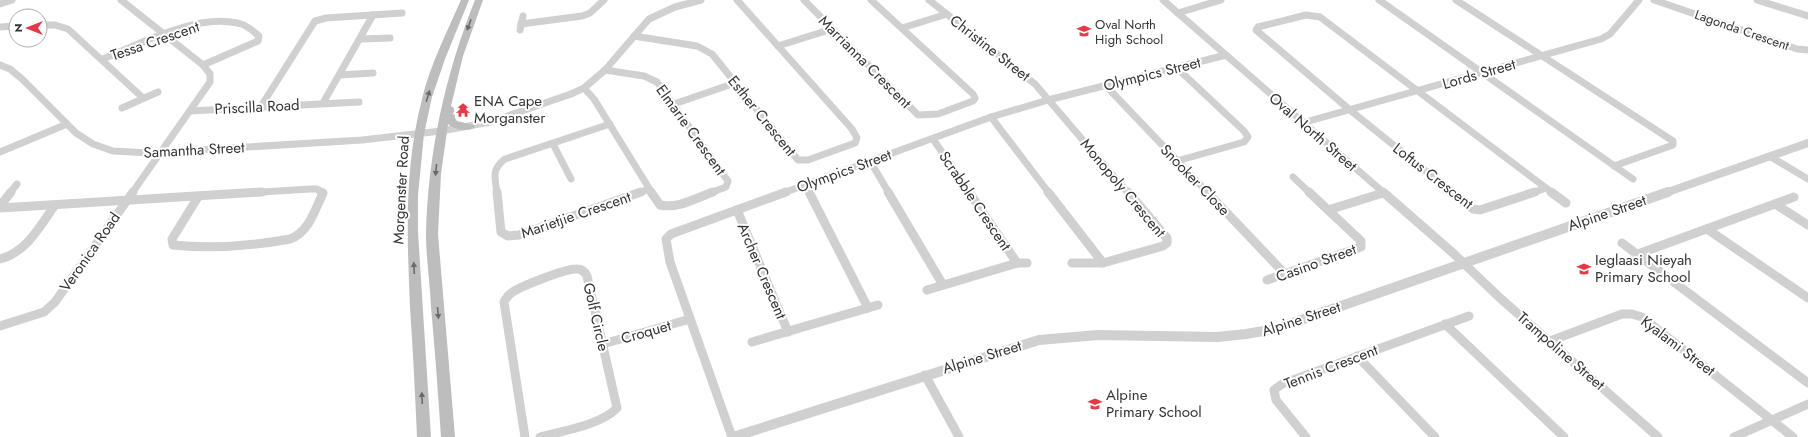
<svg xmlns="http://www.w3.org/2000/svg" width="1808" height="437" font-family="Jost,sans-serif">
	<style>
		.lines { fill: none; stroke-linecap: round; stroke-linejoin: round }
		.minor-far1 { stroke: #d0d0d0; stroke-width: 7 }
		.minor { stroke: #d0d0d0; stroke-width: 9 }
		.tertiary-far1 { stroke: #d0d0d0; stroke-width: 8 }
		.tertiary { stroke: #d0d0d0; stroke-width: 10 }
		.secondary { fill: #bdbdbd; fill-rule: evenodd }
		.oneway { fill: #6a6a6a }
		.labels { text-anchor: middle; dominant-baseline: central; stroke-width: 4; stroke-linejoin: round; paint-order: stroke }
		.far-poi-label { font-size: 13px; fill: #333; stroke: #fff; text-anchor: start }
		.far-street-label { font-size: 13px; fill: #333; stroke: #fff }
		.street-label { font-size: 15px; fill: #333; stroke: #fff }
		.poi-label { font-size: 15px; fill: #333; stroke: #fff; text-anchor: start }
	</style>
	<rect width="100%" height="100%" fill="#fff"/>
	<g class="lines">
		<g class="minor-far1">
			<polyline points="121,0 203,65 210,74 210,82 132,193"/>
			<polyline points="804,0 918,115 938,114 973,101 975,98 973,94 871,0"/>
			<polyline points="929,0 1035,84 1128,193"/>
			<polyline points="1163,0 1384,193"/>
			<polyline points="1379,0 1633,179"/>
			<polyline points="1456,0 1673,141 1673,145 1614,166"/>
			<polyline points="1654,0 1797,49 1808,50"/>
			<polyline points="1757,0 1808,16"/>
			<polyline points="0,4 12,0"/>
			<polyline points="1178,13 1221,0"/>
			<polyline points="521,24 582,16 590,13 604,0"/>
			<polyline points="40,25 55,25 68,29 143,98"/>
			<polyline points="0,27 16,26"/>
			<polyline points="902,28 947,14"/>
			<polyline points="520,30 523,16"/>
			<polyline points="634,36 697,46 712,54 798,160 808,160 855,143 857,138 852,129 737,0"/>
			<polyline points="360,39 390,38"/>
			<polyline points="778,46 832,29"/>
			<path d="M103 59C142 43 199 12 241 24 248 26 254 32 259 36L258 41 203 65"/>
			<polyline points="0,65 10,69 22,79 76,133 93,144 113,151 150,153 362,140 441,131 490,122 571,94 584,88 605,70 649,19 675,7 701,0"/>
			<polyline points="1177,68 1244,131 1248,137 1244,142 1177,161"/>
			<polyline points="605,70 644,76 657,82 728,181 726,187 710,193"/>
			<polyline points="340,75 373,73"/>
			<polyline points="1106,86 1208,193"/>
			<polyline points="584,88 594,99 652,193"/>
			<polyline points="323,103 373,15"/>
			<polyline points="674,104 735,83"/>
			<polyline points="122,108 158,92"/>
			<polyline points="260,108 315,21 326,18 402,13"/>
			<polyline points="190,111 359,102"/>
			<polyline points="991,117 1049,193"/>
			<polyline points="1302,123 1601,39 1610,34 1639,0"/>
			<polyline points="933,139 970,193"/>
			<polyline points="553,144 571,179"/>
			<polyline points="0,152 67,124"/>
			<polyline points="1771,157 1808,179"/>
			<polyline points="870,161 889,193"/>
			<polyline points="1293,177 1310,193"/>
			<polyline points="806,185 810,193"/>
			<polyline points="1546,188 1553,193"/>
			<polyline points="10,193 17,184"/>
			<polyline points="246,193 310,189 317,189 323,193"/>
			<path d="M497 193C495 177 491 170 505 159L610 124"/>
			<polyline points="638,193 649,189"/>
			<polyline points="783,193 991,117 1048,100 1226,55"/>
			<polyline points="1453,193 1350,110 1256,30 1258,27 1306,15 1320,17 1546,188"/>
			<polyline points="1532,193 1546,188"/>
		</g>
		<g class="minor">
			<polyline points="497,192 501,232 508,236 519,235 641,192"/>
			<path d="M651 192 660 205C678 209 696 198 713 192"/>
			<polyline points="809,192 868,308"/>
			<polyline points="888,192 943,285"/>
			<polyline points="969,192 1017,263"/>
			<polyline points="1048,192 1103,263"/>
			<polyline points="1207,192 1285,274"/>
			<polyline points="1383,192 1454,254 1500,298 1658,437"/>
			<polyline points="1452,192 1473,209 1480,210 1535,192"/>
			<polyline points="1551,192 1566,203"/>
			<path d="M198 197 172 239 173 245C211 249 252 246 290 239 309 232 315 210 323 193L321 192"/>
			<polyline points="1775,204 1808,225"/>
			<polyline points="0,206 11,192"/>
			<polyline points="0,208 262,192"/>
			<polyline points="737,210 788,332"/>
			<polyline points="1328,210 1383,193"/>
			<polyline points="1707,229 1808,298"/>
			<polyline points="1622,243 1808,383"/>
			<polyline points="1638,254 1794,197"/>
			<path d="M0 259C27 252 40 226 55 205"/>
			<polyline points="1072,263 1103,263 1163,246 1167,243 1167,238 1128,192"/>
			<polyline points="1267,280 1361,247 1361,241 1309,192"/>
			<polyline points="927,290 1017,263 1027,263"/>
			<polyline points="1445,324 1564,437"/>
			<polyline points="0,326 44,312 55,302 133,192"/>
			<polyline points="1550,341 1622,314 1632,314 1642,317 1793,437"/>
			<polyline points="752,342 878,305"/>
			<polyline points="603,344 690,319"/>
			<polyline points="1357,356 1435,437"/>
			<polyline points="925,375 959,437"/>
			<path d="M525 437 504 302C506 299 507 296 510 294 518 287 567 268 577 269 582 269 585 272 587 276L617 408C601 425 562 431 540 437"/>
			<polyline points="732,437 670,262 666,239 671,234 786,192"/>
			<polyline points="1306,437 1276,400 1274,390 1282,384 1469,316"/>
			<polyline points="1734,437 1808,404"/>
		</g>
		<polyline class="tertiary-far1" points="1665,193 1808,143"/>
		<polyline class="tertiary" points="733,437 1039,340 1098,335 1217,337 1246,334 1275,329 1668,192"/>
		<g class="secondary">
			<path d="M461 0H469L445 59 432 97 424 134 418 195V232L431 437H417C415 394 413 350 410 307 407 235 404 169 422 99 430 65 447 32 461 0Z"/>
			<path d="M475 0H483L463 56 451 106 454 108 455 118 457 121 474 125 475 127C469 133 453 129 448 124L441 174 438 234 455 437H441C438 394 435 350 431 307 430 282 426 258 426 234 428 153 445 75 475 0Z"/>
		</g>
	</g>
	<defs><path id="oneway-solid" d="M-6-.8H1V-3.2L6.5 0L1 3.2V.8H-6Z"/></defs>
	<g class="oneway">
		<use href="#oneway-solid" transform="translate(469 25) rotate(110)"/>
		<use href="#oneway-solid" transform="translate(428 96) rotate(-73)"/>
		<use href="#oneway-solid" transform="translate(436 170) rotate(96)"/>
		<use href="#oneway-solid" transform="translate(414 268) rotate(-93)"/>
		<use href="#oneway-solid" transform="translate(438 313) rotate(85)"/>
		<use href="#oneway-solid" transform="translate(422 398) rotate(-93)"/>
	</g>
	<defs>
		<symbol id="school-bare" viewBox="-9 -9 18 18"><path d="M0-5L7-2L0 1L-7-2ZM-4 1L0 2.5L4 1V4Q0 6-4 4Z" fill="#e63946" stroke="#fff" stroke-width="2.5" paint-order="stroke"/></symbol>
		<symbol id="temple-bare" viewBox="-9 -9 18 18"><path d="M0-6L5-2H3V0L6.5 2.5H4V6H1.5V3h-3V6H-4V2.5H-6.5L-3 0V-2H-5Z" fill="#e63946" stroke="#fff" stroke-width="2.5" paint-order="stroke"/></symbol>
	</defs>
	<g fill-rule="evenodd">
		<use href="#school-bare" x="1074" y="21" width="20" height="20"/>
		<use href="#temple-bare" x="453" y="100" width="20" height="20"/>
		<use href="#school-bare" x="1574" y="259" width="20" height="20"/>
		<use href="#school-bare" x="1085" y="394" width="20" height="20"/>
	</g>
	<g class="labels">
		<g class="far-poi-label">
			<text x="1095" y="24">Oval North<tspan x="1095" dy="15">High School</tspan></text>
		</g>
		<g class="far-street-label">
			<text transform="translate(1742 30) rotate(19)">Lagonda Crescent</text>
		</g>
		<g class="street-label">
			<text transform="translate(155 41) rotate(-19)">Tessa Crescent</text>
			<text transform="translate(990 48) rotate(38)">Christine Street</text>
			<text transform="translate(865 62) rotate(45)">Marrianna Crescent</text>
			<text transform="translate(1152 74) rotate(-14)">Olympics Street</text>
			<text transform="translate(1479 74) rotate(-16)">Lords Street</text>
			<text transform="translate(257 107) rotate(-3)">Priscilla Road</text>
			<text transform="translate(762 116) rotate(51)">Esther Crescent</text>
			<text transform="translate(691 130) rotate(54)">Elmarie Crescent</text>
			<text transform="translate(1313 132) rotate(41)">Oval North Street</text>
			<text transform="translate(194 150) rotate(-3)">Samantha Street</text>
			<text transform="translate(844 171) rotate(-20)">Olympics Street</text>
			<text transform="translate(1433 176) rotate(38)">Loftus Crescent</text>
			<text transform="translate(1195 180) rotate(46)">Snooker Close</text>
			<text transform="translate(1123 188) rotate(50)">Monopoly Crescent</text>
			<text transform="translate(401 190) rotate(-87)">Morgenster Road</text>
			<text transform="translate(975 201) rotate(56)">Scrabble Crescent</text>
			<text transform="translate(1607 213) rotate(-19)">Alpine Street</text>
			<text transform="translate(576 215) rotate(-19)">Marietjie Crescent</text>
			<text transform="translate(90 252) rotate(-55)">Veronica Road</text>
			<text transform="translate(1316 263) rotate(-20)">Casino Street</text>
			<text transform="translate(762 271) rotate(67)">Archer Crescent</text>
			<text transform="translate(596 317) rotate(77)">Golf Circle</text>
			<text transform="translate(1301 319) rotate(-18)">Alpine Street</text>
			<text transform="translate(646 332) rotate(-16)">Croquet</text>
			<text transform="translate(1678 346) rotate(37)">Kyalami Street</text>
			<text transform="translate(1561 351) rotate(41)">Trampoline Street</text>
			<text transform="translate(982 357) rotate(-17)">Alpine Street</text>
			<text transform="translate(1331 367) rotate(-21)">Tennis Crescent</text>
		</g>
		<g class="poi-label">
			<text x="474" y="101">ENA Cape<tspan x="474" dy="17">Morganster</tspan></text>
			<text x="1595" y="260">Ieglaasi Nieyah<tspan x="1595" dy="17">Primary School</tspan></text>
			<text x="1106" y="395">Alpine<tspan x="1106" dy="17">Primary School</tspan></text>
		</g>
	</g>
	<g transform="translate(28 28) rotate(270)"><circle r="19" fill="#ffffff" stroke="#adadad"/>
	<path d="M0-3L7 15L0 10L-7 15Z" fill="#e63946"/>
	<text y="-6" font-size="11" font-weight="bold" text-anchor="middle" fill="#333333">N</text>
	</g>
</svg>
